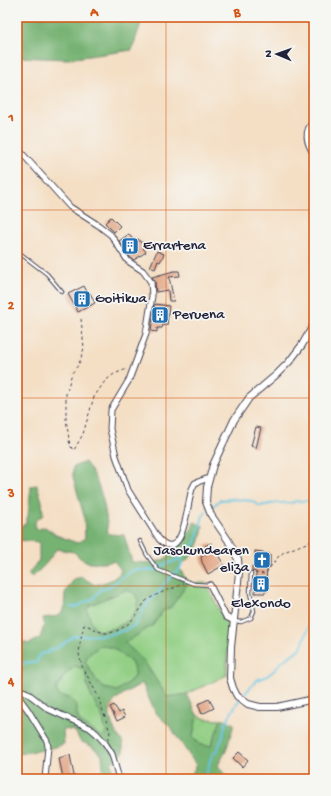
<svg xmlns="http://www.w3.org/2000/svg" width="331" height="796" font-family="'Gochi Hand',sans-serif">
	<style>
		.green { fill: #93cf85; stroke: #5a7860 }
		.forest { fill: #76b272; stroke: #4c6a56; fill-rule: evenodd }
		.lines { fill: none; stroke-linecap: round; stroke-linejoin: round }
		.stream { stroke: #64c6e3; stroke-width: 2 }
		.building { fill: #e1a585 }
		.service-casing { stroke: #423e50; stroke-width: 4.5 }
		.minor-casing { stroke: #423e50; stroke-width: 7 }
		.tertiary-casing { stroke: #423e50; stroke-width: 8 }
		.path { stroke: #423e50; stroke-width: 1; stroke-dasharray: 3 3; stroke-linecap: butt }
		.service { stroke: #fff; stroke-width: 2.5 }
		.minor { stroke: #fff; stroke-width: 5 }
		.tertiary { stroke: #fff; stroke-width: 6 }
		.grid { fill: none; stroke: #d45411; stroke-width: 1; stroke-opacity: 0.55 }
		.labels { text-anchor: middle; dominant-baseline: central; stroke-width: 3.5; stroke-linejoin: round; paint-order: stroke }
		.poi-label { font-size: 15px; fill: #22223b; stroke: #f6f6f2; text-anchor: start }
		.neatline { fill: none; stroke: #d45411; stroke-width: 1.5 }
		.grid-label { font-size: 13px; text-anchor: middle; font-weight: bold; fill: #d45411 }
	</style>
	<rect width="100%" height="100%" fill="#f6f6f2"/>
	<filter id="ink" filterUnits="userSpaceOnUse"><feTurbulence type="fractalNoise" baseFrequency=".025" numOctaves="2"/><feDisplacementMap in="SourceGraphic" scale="8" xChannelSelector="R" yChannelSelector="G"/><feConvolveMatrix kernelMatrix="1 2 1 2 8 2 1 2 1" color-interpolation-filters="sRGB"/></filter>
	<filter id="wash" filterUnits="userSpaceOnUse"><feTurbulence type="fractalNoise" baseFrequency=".012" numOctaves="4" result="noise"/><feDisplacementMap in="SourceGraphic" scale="16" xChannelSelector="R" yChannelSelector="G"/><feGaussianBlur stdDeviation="0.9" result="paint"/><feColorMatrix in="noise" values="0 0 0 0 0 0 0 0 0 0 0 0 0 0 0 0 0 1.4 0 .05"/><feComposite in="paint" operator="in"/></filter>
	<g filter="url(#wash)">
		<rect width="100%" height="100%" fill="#f4dfc5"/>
		<g class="green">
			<polygon points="188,583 206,583 222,616 229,627 227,661 227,675 187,694 167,697 144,661 124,643 153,625 163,611 171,607"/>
			<path d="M126 590 134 593 138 600C137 603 137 607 136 610 130 624 111 631 97 631L91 622 87 609 90 605Z"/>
			<polygon points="101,645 113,648 131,662 136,674 130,681 117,691 104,688 97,681 85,662 88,655"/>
			<polygon points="75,666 85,670 87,685 92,698 103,718 106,733 102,737 80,722 70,698 59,697 56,689 65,675"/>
			<polygon points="197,715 206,719 221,720 211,746 201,745 193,737"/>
		</g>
		<g class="forest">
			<polygon points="17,17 143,17 132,50 67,59 17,57"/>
			<path d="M85 462C101 483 106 508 108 534L124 535 132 562C162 564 170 562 183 534 191 533 192 529 194 522L203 526C200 547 195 554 179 567L188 583 171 607 163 611 153 625 125 643 144 661 167 697 187 694 197 715 193 737 200 745 211 746 221 720 225 719 234 724 226 751 218 765 224 774 229 779H190L196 765 171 728 155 712 142 683C120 697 100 701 115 731 121 742 124 738 123 753L111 763 116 779H104L102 755 91 746 80 741 75 731 63 729 64 744 49 749 17 754V640L29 644 40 638 44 626 43 618 58 616 64 610 65 593 74 579 82 577 95 585C105 582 117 580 121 570L114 561 104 563H90L80 558 74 552 56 549C49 561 42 569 31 577L28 574 39 560V542L17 540V528L25 524 28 516 31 486 37 485 42 501 43 515 35 521 36 530 45 527 56 535 77 543 85 538 84 516 73 477V467ZM126 590 134 593 138 600C137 603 137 607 136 610 130 624 111 631 97 631L91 622 87 609 90 605ZM101 645 113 648 131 662 136 674 130 681 117 691 104 688 97 681 85 662 88 655ZM75 666 85 670 87 684 92 698 103 718 106 733 102 737 80 722 77 716V706L70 698 59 696 56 689 65 675Z"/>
		</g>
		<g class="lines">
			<g class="stream">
				<polyline points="211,508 220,500 233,499 252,501 260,506 276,503 291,503 297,501 314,501"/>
				<polyline points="70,607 76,607 87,601 93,599 100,590 109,587 121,578 125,576 133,570 155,570 161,566 177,560 182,556"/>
				<polyline points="17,667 27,662 36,663 40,654 47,653 52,649 57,648 74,636 108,635 125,630 135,625 148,602 159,592 165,583 180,568 182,564 181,559 186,551 195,543 203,516 206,512"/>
				<polyline points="201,779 206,774 212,755 217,750 222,739 225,726 230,715 239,700 257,680 267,676 276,669 280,663 301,648 311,620 314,617"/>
			</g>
		</g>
		<g id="blocks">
			<g class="building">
				<polygon points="111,217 120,226 114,232 105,223"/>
				<polygon points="129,234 134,242 138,239 141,243 143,242 146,246 143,248 146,252 134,260 131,258 119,241"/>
				<polygon points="157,251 164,254 160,262 158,261 155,269 150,267"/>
				<polygon points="174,271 179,271 180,276 169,277 174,301 169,301 168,290 156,292 155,281 152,277"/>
				<polygon points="84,286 88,294 90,293 95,303 78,312 68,294"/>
				<polygon points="155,304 169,306 167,325 163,325 162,328 157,328 157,332 151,331"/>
				<polygon points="256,427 261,428 256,448 251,446"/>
				<polygon points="211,543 224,565 208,574 202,562 201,557 210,552 205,546"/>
				<polygon points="255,551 263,552 266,554 270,554 270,567 267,568 265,593 255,593 256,572 252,571 252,566 255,566"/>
				<polygon points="209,699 214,708 202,714 198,704"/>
				<polygon points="114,705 119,713 122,711 125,717 117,721 110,707"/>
				<polygon points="239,752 248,760 242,767 233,758"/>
				<polygon points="70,755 74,776 63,778 59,758"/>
			</g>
		</g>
	</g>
	<g filter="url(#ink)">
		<use href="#blocks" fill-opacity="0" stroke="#423e50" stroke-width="1"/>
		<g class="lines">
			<defs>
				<g id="service">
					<polyline points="17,251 47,274 62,292"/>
					<polyline points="140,541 147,555 158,570 194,584 210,585"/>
					<polyline points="234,621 241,622 251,618 254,611 250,593 251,573"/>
				</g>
				<g id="minor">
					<path d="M17 145 19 150 70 207 98 225 111 235 128 261 143 271 151 282 152 296 146 334 129 380 111 410 110 429 116 456 128 490 159 539C184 565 187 503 192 489L195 483 209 478"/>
					<polyline points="210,585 226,617 234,621"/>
					<polyline points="17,689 26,692 48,709 90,728 97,734 105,743 112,754 119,779"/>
					<polyline points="17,695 28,710 47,741 48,747 45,779"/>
				</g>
				<g id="tertiary">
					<polyline points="17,20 18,17"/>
					<path d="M314 122C304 131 307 143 314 153"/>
					<polyline points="314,324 302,345 289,362 276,375 249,398 234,420 213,465 207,487 206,502 211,515 228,540 238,559 239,573 231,647 230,678 233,688 237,696 248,704 260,707 277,707 314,699"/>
				</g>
			</defs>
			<use href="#service" class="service-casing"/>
			<use href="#minor" class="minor-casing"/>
			<use href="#tertiary" class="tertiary-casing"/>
			<g class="path">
				<polyline points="81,319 84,348 79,364 72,373 66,394 66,419 70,446 74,450 83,434 94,397 105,381 114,374 127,369"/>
				<polyline points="255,573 265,574 278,557 284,552 314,540"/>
				<path d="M108 740 110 732 98 696 82 666 79 654 80 643 84 625C92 626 98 633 107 633 122 632 134 620 141 608 143 605 144 603 147 600 158 593 171 589 184 584"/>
			</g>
			<use href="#service" class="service"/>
			<use href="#minor" class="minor"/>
			<use href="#tertiary" class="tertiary"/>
		</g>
	</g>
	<path class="grid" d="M166 17V779M17 210H314M17 398H314M17 586H314"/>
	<defs>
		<symbol id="building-square" viewBox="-11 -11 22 22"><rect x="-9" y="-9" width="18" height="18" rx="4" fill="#1f6fb2" stroke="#f6f6f2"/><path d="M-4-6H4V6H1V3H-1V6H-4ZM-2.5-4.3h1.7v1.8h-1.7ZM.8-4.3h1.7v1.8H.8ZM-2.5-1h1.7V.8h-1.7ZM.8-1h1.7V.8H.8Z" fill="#fff"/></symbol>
		<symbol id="church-square" viewBox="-11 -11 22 22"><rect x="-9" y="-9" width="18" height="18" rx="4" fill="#1f6fb2" stroke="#f6f6f2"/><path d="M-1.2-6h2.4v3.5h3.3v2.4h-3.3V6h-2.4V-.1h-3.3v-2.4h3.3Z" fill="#fff"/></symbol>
	</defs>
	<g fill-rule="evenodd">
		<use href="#building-square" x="120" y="236" width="20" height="20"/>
		<use href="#building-square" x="72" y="289" width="20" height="20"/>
		<use href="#building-square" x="150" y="305" width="20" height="20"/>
		<use href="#church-square" x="252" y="550" width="20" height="20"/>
		<use href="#building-square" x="251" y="574" width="20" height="20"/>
	</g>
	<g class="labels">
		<g class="poi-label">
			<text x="143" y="246">Errartena</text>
			<text x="95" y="299">Goitikua</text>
			<text x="173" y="315">Peruena</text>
			<text x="249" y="551" text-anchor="end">Jasokundearen<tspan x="249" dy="17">eliza</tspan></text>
			<text x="261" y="604" text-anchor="middle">Elexondo</text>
		</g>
	</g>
	<rect width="331" height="796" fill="none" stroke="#f6f6f2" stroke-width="44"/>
	<g transform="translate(277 54) rotate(272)" stroke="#f6f6f2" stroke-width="3" paint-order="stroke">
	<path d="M0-3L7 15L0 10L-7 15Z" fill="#22223b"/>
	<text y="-6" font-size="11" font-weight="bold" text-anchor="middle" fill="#22223b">N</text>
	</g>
	<rect x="22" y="22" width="287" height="752" class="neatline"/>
	<g class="grid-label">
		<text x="94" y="16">A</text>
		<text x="237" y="16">B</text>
		<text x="11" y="121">1</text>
		<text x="11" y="309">2</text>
		<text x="11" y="497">3</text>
		<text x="11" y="685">4</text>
	</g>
</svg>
